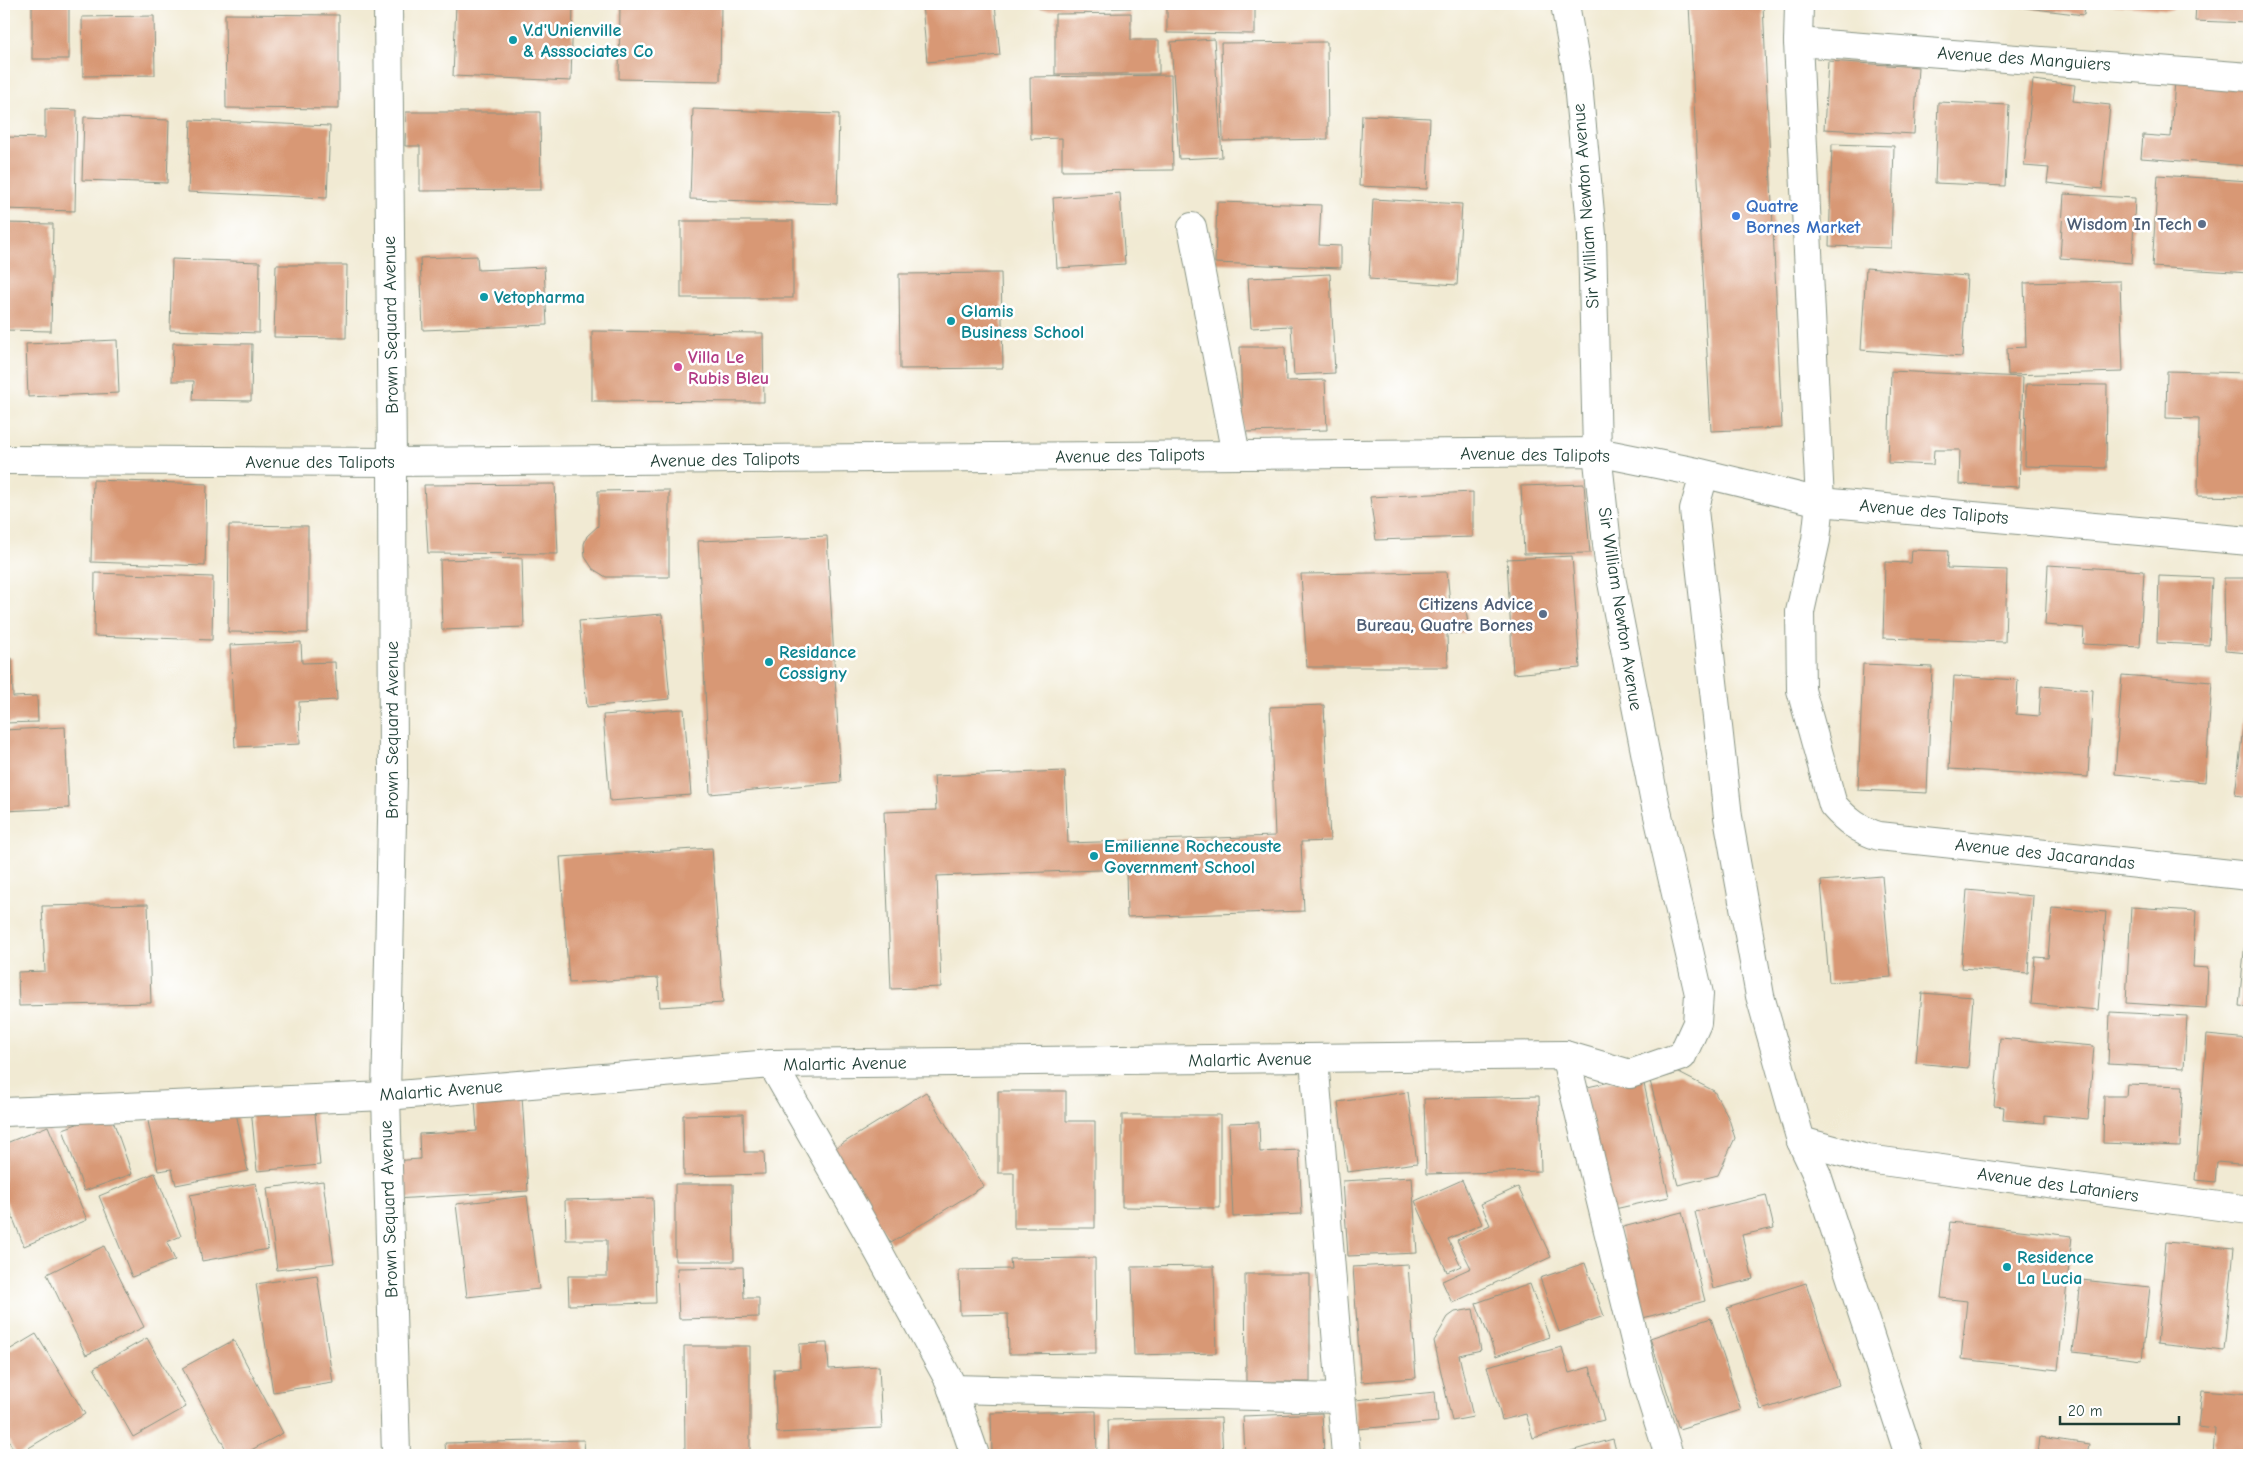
<svg xmlns="http://www.w3.org/2000/svg" width="2253" height="1459" font-family="'Comic Neue',sans-serif">
	<style>
		.building { fill: #d89875 }
		.lines { fill: none; stroke-linecap: round; stroke-linejoin: round }
		.street-casing { stroke: #889484; stroke-width: 30 }
		.street { stroke: #fff; stroke-width: 28 }
		.culture-dot { fill: #0f9aa8; stroke: #fff; stroke-width: 2 }
		.shop-dot { fill: #3f7fe0; stroke: #fff; stroke-width: 2 }
		.service-dot { fill: #5c6f8a; stroke: #fff; stroke-width: 2 }
		.hotel-dot { fill: #d1479c; stroke: #fff; stroke-width: 2 }
		.labels { text-anchor: middle; dominant-baseline: central; stroke-width: 5; stroke-linejoin: round; paint-order: stroke }
		.culture-label { font-size: 18px; font-weight: bold; fill: #0d838f; stroke: #fff; text-anchor: start }
		.street-label { font-size: 18px; fill: #1f3d34; stroke: #fff }
		.shop-label { font-size: 18px; font-weight: bold; fill: #366cbe; stroke: #fff; text-anchor: start }
		.service-label { font-size: 18px; font-weight: bold; fill: #4e5e75; stroke: #fff; text-anchor: end }
		.hotel-label { font-size: 18px; font-weight: bold; fill: #b23c85; stroke: #fff; text-anchor: start }
	</style>
	<rect width="100%" height="100%" fill="#fff"/>
	<filter id="ink" filterUnits="userSpaceOnUse"><feTurbulence type="fractalNoise" baseFrequency=".02" numOctaves="2"/><feDisplacementMap in="SourceGraphic" scale="10" xChannelSelector="R" yChannelSelector="G"/><feConvolveMatrix kernelMatrix="1 2 1 2 8 2 1 2 1" color-interpolation-filters="sRGB"/></filter>
	<filter id="wash" filterUnits="userSpaceOnUse"><feTurbulence type="fractalNoise" baseFrequency=".0096" numOctaves="4" result="noise"/><feDisplacementMap in="SourceGraphic" scale="20" xChannelSelector="R" yChannelSelector="G"/><feGaussianBlur stdDeviation="1.12" result="paint"/><feColorMatrix in="noise" values="0 0 0 0 0 0 0 0 0 0 0 0 0 0 0 0 0 1.4 0 .05"/><feComposite in="paint" operator="in"/></filter>
	<g filter="url(#wash)">
		<rect width="100%" height="100%" fill="#f1ead3"/>
		<g id="blocks">
			<g class="building">
				<rect x="32" y="4" width="37" height="55"/>
				<polygon points="456,4 573,4 571,81 453,76"/>
				<polygon points="620,4 721,4 720,81 619,79"/>
				<polygon points="922,4 995,4 1000,55 927,62"/>
				<polygon points="1040,4 1131,4 1131,8 1040,9"/>
				<polygon points="1167,4 1255,4 1255,34 1167,33"/>
				<polygon points="1689,4 1763,4 1782,428 1711,431"/>
				<polygon points="1994,4 2085,4 2084,15"/>
				<polygon points="2100,4 2174,4 2173,10"/>
				<polygon points="2196,4 2249,4 2249,23 2195,21"/>
				<polygon points="1131,13 1131,40 1159,40 1159,74 1055,74 1055,14"/>
				<polygon points="225,14 339,15 339,109 226,108"/>
				<polygon points="154,16 155,75 83,76 82,17"/>
				<polygon points="1214,39 1222,157 1179,159 1171,42"/>
				<polygon points="1327,42 1328,139 1223,141 1221,43"/>
				<polygon points="1828,61 1918,67 1914,134 1824,129"/>
				<polygon points="1171,75 1173,170 1062,171 1062,138 1031,139 1030,77"/>
				<polygon points="2033,80 2075,85 2073,101 2110,105 2102,189 2047,183 2049,168 2024,166"/>
				<polygon points="2175,80 2249,85 2249,166 2141,158 2143,135 2171,137"/>
				<polygon points="1938,102 2009,105 2005,186 1935,183"/>
				<polygon points="45,109 77,110 75,211 4,209 4,137 45,138"/>
				<polygon points="693,109 839,114 837,204 690,199"/>
				<polygon points="406,112 540,112 541,190 420,191 420,146 405,146"/>
				<polygon points="1362,115 1430,118 1427,189 1359,186"/>
				<polygon points="84,117 169,120 167,183 82,180"/>
				<polygon points="191,120 330,126 327,198 188,192"/>
				<polygon points="1832,144 1894,146 1891,248 1829,246"/>
				<polygon points="2158,175 2249,181 2249,273 2152,267"/>
				<polygon points="1120,193 1125,264 1057,268 1053,198"/>
				<polygon points="2064,194 2135,198 2132,263 2060,258"/>
				<polygon points="1373,199 1462,204 1457,285 1369,279"/>
				<polygon points="1217,202 1321,205 1319,245 1341,246 1341,268 1215,263"/>
				<rect x="681" y="221" width="112" height="77"/>
				<polygon points="4,223 53,224 51,331 4,330"/>
				<polygon points="477,256 478,270 544,267 547,325 423,330 420,258"/>
				<polygon points="172,259 260,262 259,333 170,330"/>
				<polygon points="276,265 347,265 346,338 274,337"/>
				<polygon points="1866,268 1967,276 1962,357 1861,350"/>
				<polygon points="1001,273 1003,368 900,369 899,274"/>
				<polygon points="1330,274 1335,373 1294,375 1291,326 1251,328 1248,278"/>
				<polygon points="2120,281 2123,372 2008,375 2007,348 2026,347 2024,283"/>
				<polygon points="592,331 763,333 764,402 592,401"/>
				<polygon points="117,340 119,393 28,397 26,344"/>
				<polygon points="173,343 252,344 251,401 193,400 194,381 172,381"/>
				<polygon points="1240,347 1285,347 1286,381 1325,380 1327,430 1243,432"/>
				<polygon points="1891,371 2023,377 2019,487 1959,484 1960,450 1934,450 1933,465 1888,463"/>
				<polygon points="2167,371 2249,373 2249,497 2198,496 2199,419 2166,418"/>
				<polygon points="2026,384 2107,385 2106,468 2025,466"/>
				<polygon points="93,480 207,484 205,566 91,562"/>
				<polygon points="555,484 558,554 428,553 424,485"/>
				<polygon points="1584,484 1590,553 1524,554 1521,486"/>
				<polygon points="669,490 669,577 606,577 593,569 585,557 584,544 587,536 598,526 598,491"/>
				<polygon points="1473,492 1473,537 1376,540 1370,497"/>
				<polygon points="229,525 308,526 308,633 228,632"/>
				<polygon points="827,536 841,782 710,794 698,541"/>
				<polygon points="1912,550 1948,551 1947,568 2007,570 2005,642 1883,638 1885,562 1911,563"/>
				<polygon points="1572,556 1580,668 1513,674 1507,559"/>
				<polygon points="522,558 524,627 442,630 440,560"/>
				<polygon points="2048,565 2144,571 2140,647 2083,644 2084,628 2045,625"/>
				<polygon points="1447,572 1450,603 1465,602 1469,632 1447,634 1448,667 1307,667 1301,574"/>
				<polygon points="95,573 213,577 212,640 94,636"/>
				<polygon points="2159,576 2212,578 2209,645 2157,643"/>
				<polygon points="2224,578 2249,578 2249,653 2225,651"/>
				<polygon points="662,614 670,699 587,707 579,621"/>
				<polygon points="301,642 302,663 335,662 337,700 299,702 300,744 235,747 230,645"/>
				<polygon points="4,658 12,658 13,697 37,696 38,722 4,723"/>
				<polygon points="1863,664 1932,667 1927,793 1858,790"/>
				<polygon points="2122,675 2212,682 2205,782 2115,774"/>
				<polygon points="1954,676 2018,680 2016,714 2039,716 2041,686 2093,690 2088,777 1949,769"/>
				<polygon points="2248,686 2249,686 2249,797 2235,795"/>
				<polygon points="1324,705 1330,841 1301,842 1304,911 1127,917 1126,869 937,876 941,987 891,989 884,812 936,810 934,776 1065,771 1068,843 1275,836 1270,707"/>
				<polygon points="684,709 691,795 610,801 603,715"/>
				<polygon points="65,727 69,808 4,811 4,730"/>
				<polygon points="712,848 723,1003 660,1007 658,978 569,983 560,857"/>
				<polygon points="1882,876 1891,977 1829,982 1821,881"/>
				<polygon points="1967,890 2033,896 2028,973 1961,968"/>
				<polygon points="148,904 151,1003 19,1006 18,972 45,971 42,906"/>
				<polygon points="2131,907 2196,911 2193,967 2208,968 2206,1008 2126,1003"/>
				<polygon points="2052,908 2106,912 2098,1010 2031,1004 2035,957 2048,958"/>
				<polygon points="2248,908 2249,908 2249,1007 2239,1006"/>
				<polygon points="1922,993 1973,997 1968,1068 1916,1063"/>
				<polygon points="2110,1012 2187,1016 2184,1068 2108,1064"/>
				<polygon points="2207,1035 2249,1039 2249,1165 2217,1162 2215,1182 2195,1180"/>
				<polygon points="2000,1038 2094,1046 2088,1119 2044,1115 2044,1123 2003,1120 2004,1107 1994,1106"/>
				<polygon points="1679,1073 1714,1091 1729,1119 1735,1138 1718,1175 1678,1185 1650,1081"/>
				<polygon points="1642,1075 1669,1197 1610,1210 1583,1088"/>
				<polygon points="2127,1084 2183,1086 2180,1146 2103,1143 2104,1096 2126,1096"/>
				<polygon points="998,1091 1066,1091 1066,1121 1095,1121 1095,1228 1014,1228 1014,1173 998,1173"/>
				<polygon points="926,1092 984,1186 891,1243 832,1150"/>
				<polygon points="1408,1092 1417,1163 1347,1172 1338,1102"/>
				<polygon points="522,1096 528,1191 395,1199 392,1161 420,1159 419,1134 477,1131 475,1099"/>
				<polygon points="1539,1096 1541,1171 1426,1174 1424,1099"/>
				<polygon points="314,1102 320,1165 257,1171 251,1108"/>
				<polygon points="234,1103 248,1171 176,1185 172,1169 158,1171 148,1121"/>
				<polygon points="110,1112 132,1174 84,1191 63,1129"/>
				<polygon points="743,1114 744,1152 764,1152 765,1174 684,1176 683,1115"/>
				<polygon points="1122,1115 1220,1115 1220,1208 1122,1207"/>
				<polygon points="1259,1122 1260,1152 1299,1150 1302,1214 1233,1217 1229,1123"/>
				<polygon points="48,1126 87,1220 24,1246 4,1196 4,1144"/>
				<polygon points="155,1173 181,1236 167,1242 175,1260 132,1277 99,1196"/>
				<polygon points="1412,1177 1417,1253 1348,1256 1343,1181"/>
				<polygon points="1462,1180 1482,1224 1448,1239 1461,1266 1447,1272 1415,1201"/>
				<polygon points="323,1181 334,1263 277,1270 267,1188"/>
				<polygon points="256,1183 268,1249 202,1261 190,1195"/>
				<polygon points="675,1184 733,1184 734,1261 675,1261"/>
				<polygon points="1518,1187 1551,1257 1452,1303 1442,1281 1471,1268 1457,1240 1490,1225 1481,1204"/>
				<polygon points="1766,1195 1774,1228 1742,1235 1753,1279 1713,1289 1695,1212"/>
				<polygon points="527,1196 539,1289 467,1297 456,1204"/>
				<polygon points="653,1198 656,1303 569,1305 568,1276 607,1276 607,1240 566,1240 565,1200"/>
				<polygon points="1682,1212 1705,1301 1643,1318 1619,1228"/>
				<polygon points="1950,1222 2072,1236 2058,1370 1961,1359 1967,1301 1941,1298"/>
				<polygon points="2166,1242 2234,1248 2224,1351 2157,1344"/>
				<polygon points="104,1246 144,1327 86,1355 47,1274"/>
				<polygon points="1095,1258 1096,1353 1009,1354 1008,1314 960,1315 959,1270 1011,1269 1010,1259"/>
				<polygon points="1585,1263 1604,1316 1559,1332 1540,1278"/>
				<polygon points="1408,1264 1416,1378 1361,1382 1353,1267"/>
				<polygon points="1214,1266 1216,1353 1134,1355 1132,1267"/>
				<polygon points="743,1267 744,1298 759,1298 759,1317 679,1319 677,1268"/>
				<polygon points="1245,1274 1310,1274 1310,1382 1246,1382"/>
				<polygon points="317,1275 333,1383 273,1392 256,1284"/>
				<polygon points="2081,1280 2150,1287 2142,1360 2073,1352"/>
				<polygon points="1806,1283 1839,1385 1761,1410 1727,1308"/>
				<polygon points="1530,1284 1549,1337 1496,1356 1476,1303"/>
				<polygon points="1473,1309 1481,1350 1459,1355 1473,1417 1452,1421 1434,1341 1448,1317 1455,1312"/>
				<polygon points="1711,1318 1741,1410 1679,1429 1650,1338"/>
				<polygon points="36,1334 85,1414 17,1455 4,1433 4,1353"/>
				<polygon points="147,1338 186,1407 133,1437 94,1368"/>
				<polygon points="234,1340 283,1433 242,1455 229,1455 182,1368"/>
				<polygon points="827,1343 829,1369 879,1366 882,1428 777,1433 774,1369 800,1368 799,1344"/>
				<polygon points="684,1346 750,1346 750,1455 685,1455"/>
				<polygon points="1562,1347 1569,1373 1590,1367 1604,1420 1533,1438 1526,1414 1502,1420 1487,1366"/>
				<polygon points="2202,1390 2249,1394 2249,1455 2213,1455 2215,1429 2198,1427"/>
				<polygon points="1435,1392 1438,1422 1357,1429 1355,1400"/>
				<polygon points="1096,1411 1097,1455 992,1455 991,1413"/>
				<polygon points="1322,1413 1324,1455 1245,1455 1243,1416"/>
				<polygon points="1221,1418 1223,1455 1109,1455 1108,1420"/>
				<polygon points="2040,1437 2089,1444 2087,1455 2038,1455"/>
				<polygon points="1613,1439 1617,1455 1557,1455"/>
				<polygon points="584,1440 585,1455 446,1455 445,1443"/>
			</g>
		</g>
	</g>
	<g filter="url(#ink)">
		<use href="#blocks" fill-opacity="0" stroke="#889484" stroke-width="1"/>
		<g class="lines">
			<defs>
				<g id="street">
					<polyline points="388,4 392,462 393,775 386,1096 396,1455"/>
					<path d="M1799 4 1798 42 1820 502 1816 540 1800 612 1801 690 1833 805C1847 821 1859 830 1879 836L2249 876"/>
					<polyline points="1798,42 2249,77"/>
					<polyline points="1192,227 1236,455"/>
					<polyline points="4,460 392,462 1597,452 1697,472 1820,502 2249,541"/>
					<polyline points="1704,475 1694,510 1728,817 1760,996 1801,1141 1817,1175 1909,1455"/>
					<polyline points="1565,1055 1643,1373 1669,1455"/>
					<polyline points="1314,1059 1346,1455"/>
					<polyline points="772,1064 865,1227 949,1380 975,1455"/>
					<polyline points="4,1112 386,1096 772,1064 1565,1055 1630,1074 1682,1056 1697,1023 1699,994 1654,798 1610,572 1597,452 1592,235 1577,73 1565,4"/>
					<polyline points="1801,1141 1867,1159 2249,1210"/>
					<polyline points="952,1389 1341,1398"/>
				</g>
			</defs>
			<use href="#street" class="street-casing"/>
			<use href="#street" class="street"/>
		</g>
	</g>
	<g class="culture-dot">
		<circle cx="513" cy="40" r="5"/>
		<circle cx="484" cy="297" r="5"/>
		<circle cx="951" cy="321" r="5"/>
		<circle cx="769" cy="662" r="5"/>
		<circle cx="1094" cy="856" r="5"/>
		<circle cx="2007" cy="1267" r="5"/>
	</g>
	<circle class="shop-dot" cx="1736" cy="216" r="5"/>
	<g class="service-dot">
		<circle cx="2202" cy="224" r="5"/>
		<circle cx="1543" cy="614" r="5"/>
	</g>
	<circle class="hotel-dot" cx="678" cy="367" r="5"/>
	<g class="labels">
		<g class="culture-label">
			<text x="523" y="30">V.d'Unienville<tspan x="523" dy="21">&amp; Asssociates Co</tspan></text>
			<text x="494" y="297">Vetopharma</text>
			<text x="961" y="311">Glamis<tspan x="961" dy="21">Business School</tspan></text>
			<text x="779" y="652">Residance<tspan x="779" dy="21">Cossigny</tspan></text>
			<text x="1104" y="846">Emilienne Rochecouste<tspan x="1104" dy="21">Government School</tspan></text>
			<text x="2017" y="1257">Residence<tspan x="2017" dy="21">La Lucia</tspan></text>
		</g>
		<g class="street-label">
			<text transform="translate(2024 59) rotate(4)">Avenue des Manguiers</text>
			<text transform="translate(1586 206) rotate(-94)">Sir William Newton Avenue</text>
			<text transform="translate(391 325) rotate(-91)">Brown Sequard Avenue</text>
			<text transform="translate(1535 455) rotate(1)">Avenue des Talipots</text>
			<text transform="translate(1130 456) rotate(-1)">Avenue des Talipots</text>
			<text transform="translate(725 460) rotate(-1)">Avenue des Talipots</text>
			<text x="320" y="462">Avenue des Talipots</text>
			<text transform="translate(1934 512) rotate(5)">Avenue des Talipots</text>
			<text transform="translate(1620 609) rotate(81)">Sir William Newton Avenue</text>
			<text transform="translate(392 730) rotate(-90)">Brown Sequard Avenue</text>
			<text transform="translate(2045 854) rotate(6)">Avenue des Jacarandas</text>
			<text transform="translate(1250 1060) rotate(-1)">Malartic Avenue</text>
			<text transform="translate(845 1064) rotate(-1)">Malartic Avenue</text>
			<text transform="translate(441 1091) rotate(-4)">Malartic Avenue</text>
			<text transform="translate(2058 1185) rotate(8)">Avenue des Lataniers</text>
			<text transform="translate(389 1209) rotate(-92)">Brown Sequard Avenue</text>
		</g>
		<g class="shop-label">
			<text x="1746" y="206">Quatre<tspan x="1746" dy="21">Bornes Market</tspan></text>
		</g>
		<g class="service-label">
			<text x="2192" y="224">Wisdom In Tech</text>
			<text x="1533" y="604">Citizens Advice<tspan x="1533" dy="21">Bureau, Quatre Bornes</tspan></text>
		</g>
		<g class="hotel-label">
			<text x="688" y="357">Villa Le<tspan x="688" dy="21">Rubis Bleu</tspan></text>
		</g>
	</g>
	<rect width="2253" height="1459" fill="none" stroke="#fff" stroke-width="20"/>
	<path d="M2060 1416v8h119v-8" fill="none" stroke="#1f3d34" stroke-width="2.5"/>
	<text x="2068" y="1416" font-size="15" fill="#1f3d34" stroke="#ffffff" stroke-width="4" paint-order="stroke">20 m</text>
</svg>
